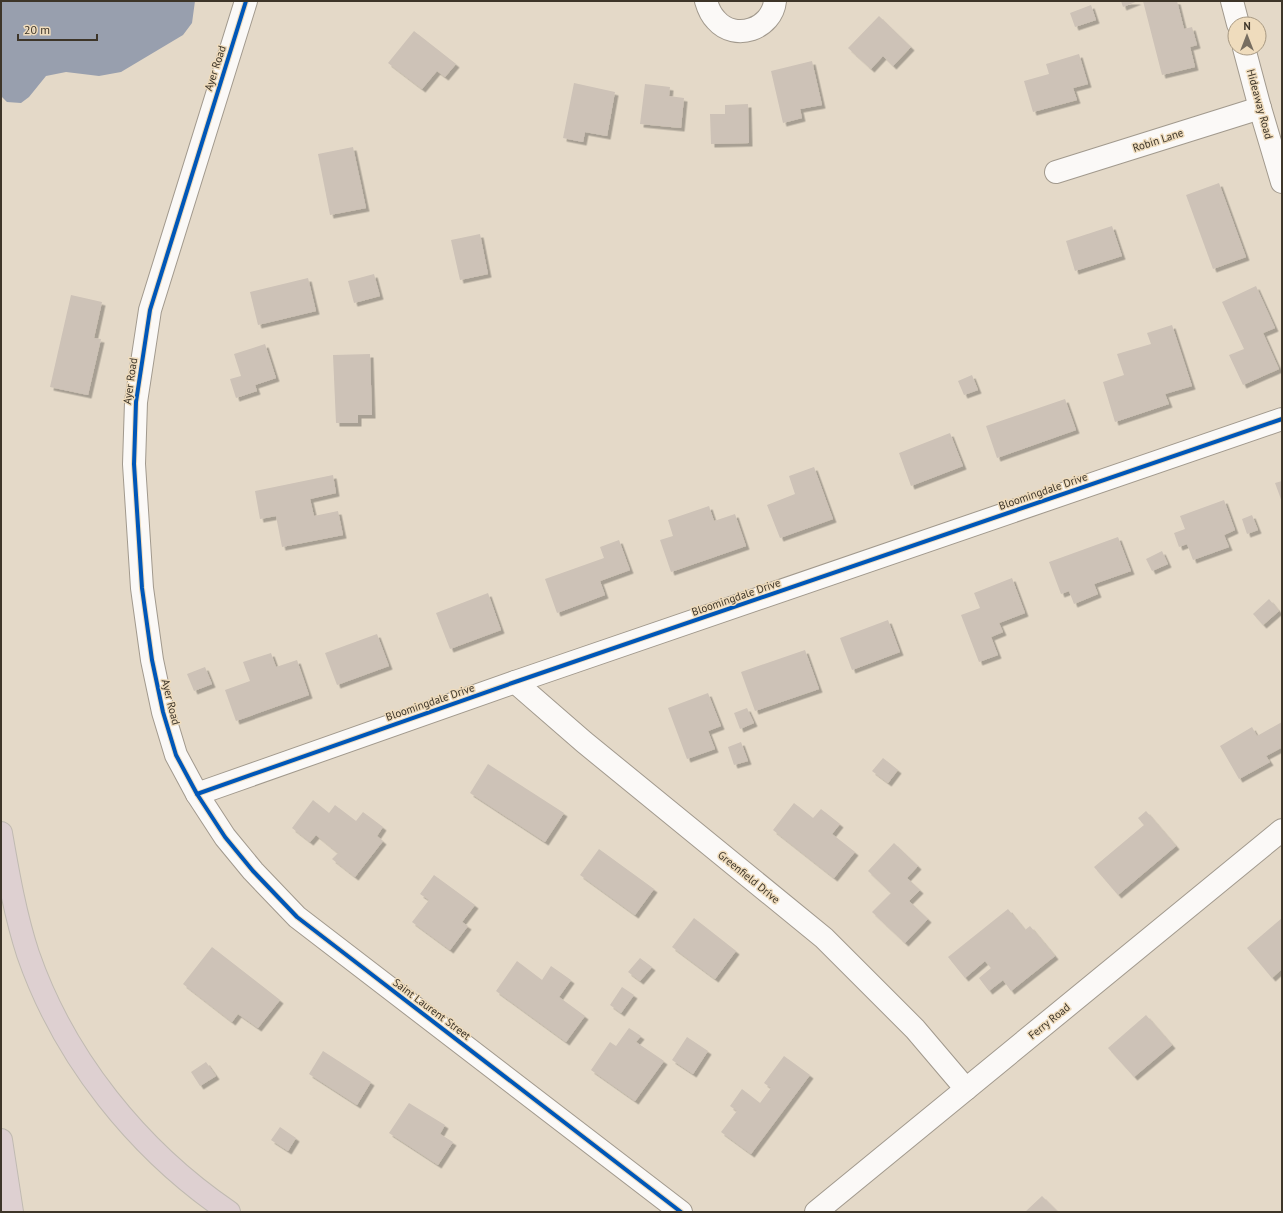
<svg xmlns="http://www.w3.org/2000/svg" width="1283" height="1213" font-family="'PT Sans',sans-serif">
	<style>
		.water { fill: #989fae }
		.building { fill: #cdc2b7; filter: url(#shadow) }
		.lines { fill: none; stroke-linecap: round; stroke-linejoin: round }
		.minor-casing { stroke: #a1998d; stroke-width: 24 }
		.highway-casing { stroke: #c0bab1; stroke-width: 24 }
		.minor { stroke: #fbf9f7; stroke-width: 22 }
		.highway { stroke: #ded0d1; stroke-width: 22 }
		.cycleway-casing { stroke: #efdcbd; stroke-width: 6 }
		.cycleway { stroke: #0057b8; stroke-width: 4 }
		.labels { text-anchor: middle; dominant-baseline: central; stroke-width: 3; stroke-linejoin: round; paint-order: stroke }
		.street-label { font-size: 11px; fill: #3d3529; stroke: #efdcbd }
	</style>
	<defs>
		<filter id="shadow"><feDropShadow dx="3.5" dy="3.5" stdDeviation="0" flood-color="#0004"/></filter>
	</defs>
	<rect width="100%" height="100%" fill="#e4d9c8"/>
	<polygon class="water" points="1,1 195,1 192,23 183,35 121,72 99,76 66,72 46,76 29,97 21,103 7,102 1,96"/>
	<g class="building">
		<polygon points="1121,1 1138,1 1123,7"/>
		<polygon points="1143,1 1177,1 1184,29 1192,27 1197,45 1190,47 1195,67 1162,75"/>
		<polygon points="1091,5 1096,20 1075,27 1070,13"/>
		<polygon points="879,16 911,47 893,66 883,56 871,69 848,48"/>
		<polygon points="414,31 456,64 445,77 437,71 422,89 388,63"/>
		<polygon points="1079,54 1088,84 1073,88 1077,100 1033,112 1024,81 1049,74 1046,64"/>
		<polygon points="812,61 822,105 800,109 802,118 783,123 771,71"/>
		<polygon points="574,83 615,92 607,136 585,132 583,142 563,138"/>
		<polygon points="645,84 670,87 669,96 684,98 681,128 640,124"/>
		<polygon points="748,104 749,143 711,144 710,114 725,114 725,105"/>
		<polygon points="353,147 366,208 330,215 318,154"/>
		<polygon points="1219,183 1246,257 1213,269 1186,195"/>
		<polygon points="1112,226 1122,256 1075,271 1066,241"/>
		<polygon points="480,234 488,274 460,280 451,240"/>
		<polygon points="374,274 380,296 354,303 348,281"/>
		<polygon points="308,278 316,311 258,325 250,292"/>
		<polygon points="1256,286 1275,328 1263,333 1279,369 1243,385 1229,355 1244,349 1222,302"/>
		<polygon points="71,295 102,302 94,338 101,339 88,395 50,387"/>
		<polygon points="1172,325 1192,386 1165,394 1169,404 1115,422 1103,382 1124,375 1117,354 1151,344 1147,333"/>
		<polygon points="265,344 276,378 255,385 257,391 236,398 230,379 241,376 234,354"/>
		<polygon points="370,354 372,415 358,415 358,423 336,423 333,355"/>
		<polygon points="972,375 978,390 964,395 958,381"/>
		<polygon points="1065,399 1076,430 997,458 986,426"/>
		<polygon points="950,433 963,466 911,486 899,453"/>
		<polygon points="814,467 833,519 780,538 767,505 795,494 789,476"/>
		<polygon points="333,475 336,493 310,499 314,516 338,511 343,535 282,547 276,516 260,519 255,491"/>
		<polygon points="1282,481 1282,502 1275,483"/>
		<polygon points="1224,500 1235,530 1224,535 1229,547 1193,560 1187,544 1179,547 1174,533 1185,529 1180,516"/>
		<polygon points="709,506 714,521 735,514 746,546 671,572 660,540 673,536 668,520"/>
		<polygon points="1252,515 1258,530 1247,534 1242,519"/>
		<polygon points="1118,537 1131,571 1094,584 1098,594 1074,604 1069,591 1061,594 1049,562"/>
		<polygon points="619,540 630,570 600,581 605,595 557,613 545,579 604,558 600,547"/>
		<polygon points="1162,551 1168,564 1152,571 1146,559"/>
		<polygon points="1012,578 1025,613 999,623 1003,632 991,637 998,655 979,662 961,615 980,608 974,593"/>
		<polygon points="488,593 501,630 450,649 436,613"/>
		<polygon points="1269,599 1279,611 1263,625 1253,614"/>
		<polygon points="888,620 900,652 852,670 840,638"/>
		<polygon points="377,634 389,666 337,685 325,653"/>
		<polygon points="805,650 819,689 755,711 741,672"/>
		<polygon points="271,653 276,667 297,660 309,695 236,721 225,690 250,681 243,662"/>
		<polygon points="205,667 212,684 194,691 187,674"/>
		<polygon points="708,693 721,726 708,731 715,749 687,759 668,708"/>
		<polygon points="747,708 754,723 740,729 734,713"/>
		<polygon points="1282,722 1282,750 1281,748 1266,756 1270,762 1239,779 1220,746 1252,727 1257,736"/>
		<polygon points="741,742 748,761 734,765 728,747"/>
		<polygon points="883,758 898,770 888,783 872,771"/>
		<polygon points="488,764 564,813 545,842 470,793"/>
		<polygon points="313,800 329,813 335,805 356,821 363,812 383,827 377,836 383,841 355,877 332,859 338,853 316,835 310,842 292,828"/>
		<polygon points="794,803 813,818 821,809 840,824 832,834 855,852 834,878 773,830"/>
		<polygon points="1146,811 1176,846 1118,895 1094,867 1144,825 1138,818"/>
		<polygon points="894,843 918,866 907,878 920,890 909,901 928,919 905,943 872,912 891,893 868,871"/>
		<polygon points="599,849 654,889 635,915 580,875"/>
		<polygon points="434,875 475,905 462,922 468,926 450,950 412,922 429,900 420,894"/>
		<polygon points="1008,909 1025,930 1030,926 1055,956 1011,991 1003,980 989,991 979,978 991,968 985,961 965,978 948,957"/>
		<polygon points="694,918 736,951 715,979 672,947"/>
		<polygon points="1282,918 1282,969 1272,978 1247,948"/>
		<polygon points="212,947 280,1000 258,1028 238,1014 232,1022 183,984"/>
		<polygon points="640,958 652,967 640,981 628,972"/>
		<polygon points="517,961 542,980 551,966 571,980 559,997 585,1016 566,1042 496,991"/>
		<polygon points="622,987 634,995 621,1013 610,1005"/>
		<polygon points="1146,1015 1172,1045 1134,1077 1108,1048"/>
		<polygon points="629,1028 641,1036 636,1042 664,1061 635,1101 591,1070 610,1042 616,1046"/>
		<polygon points="687,1037 708,1051 693,1074 672,1060"/>
		<polygon points="323,1051 371,1082 357,1105 309,1074"/>
		<polygon points="784,1056 810,1075 751,1154 721,1132 737,1111 730,1106 742,1089 760,1103 771,1088 764,1083"/>
		<polygon points="206,1062 216,1076 200,1086 191,1072"/>
		<polygon points="409,1103 445,1125 440,1134 453,1142 438,1165 389,1133"/>
		<polygon points="280,1127 296,1138 288,1151 271,1140"/>
		<polygon points="1042,1196 1058,1212 1025,1212"/>
	</g>
	<g class="lines">
		<defs>
			<g id="minor">
				<polyline points="246,1 150,310 136,402 134,464 142,588 152,660 163,712 176,755 197,794 225,837 253,871 297,917 681,1212"/>
				<path d="M706 1C708 8 710 14 716 20 735 42 772 29 775 1"/>
				<polyline points="1232,1 1238,24"/>
				<polyline points="1244,48 1260,108 1282,182"/>
				<polyline points="1056,172 1260,108"/>
				<polyline points="515,682 584,742 824,938 915,1029 966,1089"/>
				<polyline points="197,794 515,682 1282,419"/>
				<polyline points="816,1212 1282,830"/>
			</g>
			<g id="highway">
				<path d="M1 833C8 873 15 914 28 954 64 1058 138 1150 229 1212"/>
				<polyline points="1,1140 12,1212"/>
			</g>
		</defs>
		<use href="#minor" class="minor-casing"/>
		<use href="#highway" class="highway-casing"/>
		<use href="#minor" class="minor"/>
		<use href="#highway" class="highway"/>
		<defs>
			<g id="cycleway">
				<polyline points="246,1 150,310 136,402 134,464 142,588 152,660 163,712 176,755 197,794 225,837 253,871 297,917 681,1212"/>
				<polyline points="197,794 515,682 1282,419"/>
			</g>
		</defs>
		<use href="#cycleway" class="cycleway-casing"/>
		<use href="#cycleway" class="cycleway"/>
	</g>
	<g class="labels">
		<g class="street-label">
			<text transform="translate(215 68) rotate(-72)">Ayer Road</text>
			<text transform="translate(1260 104) rotate(75)">Hideaway Road</text>
			<text transform="translate(1158 140) rotate(-18)">Robin Lane</text>
			<text transform="translate(130 381) rotate(-82)">Ayer Road</text>
			<text transform="translate(1043 491) rotate(-19)">Bloomingdale Drive</text>
			<text transform="translate(736 597) rotate(-19)">Bloomingdale Drive</text>
			<text transform="translate(171 702) rotate(76)">Ayer Road</text>
			<text transform="translate(430 702) rotate(-19)">Bloomingdale Drive</text>
			<text transform="translate(749 877) rotate(39)">Greenfield Drive</text>
			<text transform="translate(432 1009) rotate(37)">Saint Laurent Street</text>
			<text transform="translate(1049 1021) rotate(-39)">Ferry Road</text>
		</g>
	</g>
	<rect width="1283" height="1213" fill="none" stroke="#3d3529" stroke-width="4"/>
	<g transform="translate(1247 36)"><circle r="19" fill="#efdcbd" stroke="#a89982"/>
	<path d="M0-3L7 15L0 10L-7 15Z" fill="#776e61"/>
	<text y="-6" font-size="11" font-weight="bold" text-anchor="middle" fill="#3d3529">N</text>
	</g>
	<path d="M18 34v6h79v-6" fill="none" stroke="#3d3529" stroke-width="2"/>
	<text x="24" y="34" font-size="12" fill="#3d3529" stroke="#efdcbd" stroke-width="3" paint-order="stroke">20 m</text>
</svg>
